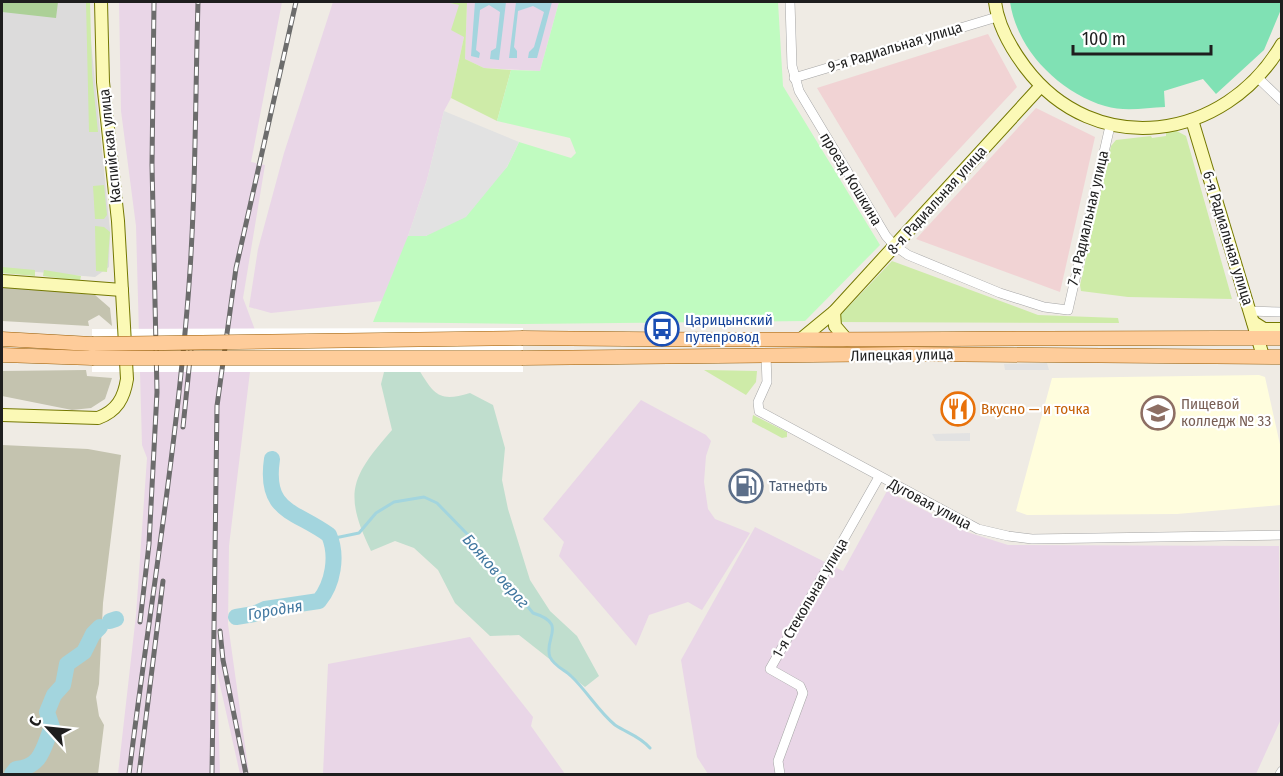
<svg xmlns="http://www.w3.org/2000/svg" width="1283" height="776" font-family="'Fira Sans Condensed',sans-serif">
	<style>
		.residential { fill: #dcdbdb }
		.commercial { fill: #f1d3d4 }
		.industrial { fill: #e9d6e7 }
		.education { fill: #fffddd }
		.construction { fill: #c4c3af }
		.grass { fill: #ceeba8 }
		.forest { fill: #acd097 }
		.wetland { fill: #c0dece }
		.park { fill: #c0fbc0 }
		.pitch { fill: #80e1b4 }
		.parking { fill: #e2e2e2 }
		.water { fill: #a3d5de }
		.pier { fill: #fff }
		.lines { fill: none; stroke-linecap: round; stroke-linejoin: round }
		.stream { stroke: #a3d5de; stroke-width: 3 }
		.river { stroke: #a3d5de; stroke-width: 16 }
		.street-casing { stroke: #a5a5a5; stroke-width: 10 }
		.secondary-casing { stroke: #747802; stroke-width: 14 }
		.primary-casing { stroke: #985b00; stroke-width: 15 }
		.street { stroke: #fff; stroke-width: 9 }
		.secondary { stroke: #fbf9b6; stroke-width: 12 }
		.primary { stroke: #fecc9a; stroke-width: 14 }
		.rail-casing { stroke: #6c6c6c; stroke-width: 5 }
		.rail { stroke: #fff; stroke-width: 3; stroke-dasharray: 9; stroke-linecap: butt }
		.primary-bridge-casing { stroke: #985b00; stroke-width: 15; stroke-linecap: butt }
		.primary-bridge { stroke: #fecc9a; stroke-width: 14 }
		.labels { text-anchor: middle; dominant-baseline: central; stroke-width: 4.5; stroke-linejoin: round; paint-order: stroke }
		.street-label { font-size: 15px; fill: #1e1e1e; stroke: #fff }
		.transit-label { font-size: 15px; fill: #164399; stroke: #fff; text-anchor: start }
		.education-label { font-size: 15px; fill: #785e54; stroke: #fff; text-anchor: start }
		.food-label { font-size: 15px; fill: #c56008; stroke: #fff; text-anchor: start }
		.service-label { font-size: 15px; fill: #4e5e75; stroke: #fff; text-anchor: start }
		.water-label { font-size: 16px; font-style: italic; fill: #4278a0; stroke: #fff }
	</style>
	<rect width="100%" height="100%" fill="#efebe4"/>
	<polygon class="residential" points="2,2 87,2 110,230 109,267 95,277 2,269"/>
	<g class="commercial">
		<polygon points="988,34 1017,87 895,218 817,88"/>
		<polygon points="1036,108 1095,137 1060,292 916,239"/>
	</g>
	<g class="industrial">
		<polygon points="119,2 282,2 251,162 265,165 243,298 255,330 229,546 228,624 249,774 240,774 217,672 220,774 118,774 136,615 147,458 142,445 136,226 121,111"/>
		<polygon points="333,2 446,2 459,5 464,37 451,98 444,111 427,180 405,245 382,301 271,313 249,307 258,249 284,153"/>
		<polygon points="467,2 559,2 540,71 484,68 465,59"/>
		<polygon points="641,400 706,435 711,441 706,456 704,482 708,509 715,519 750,533 702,610 688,602 649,615 636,646 559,556 564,542 543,519"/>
		<polygon points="887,491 967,532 1008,545 1279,546 1281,719 1256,774 708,774 697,757 681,660 755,527 843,571"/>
		<polygon points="470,637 533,717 531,726 565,774 323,774 328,664"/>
	</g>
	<polygon class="education" points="1259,375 1265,377 1281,449 1281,505 1177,514 1027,515 1016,511 1052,378"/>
	<g class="construction">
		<polygon points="2,286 95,295 110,308 112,326 99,315 88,321 89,326 2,321"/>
		<polygon points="86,370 87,376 112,378 105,399 91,408 72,410 2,396 2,371"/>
		<polygon points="2,445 88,449 121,455 103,603 99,684 96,697 99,716 104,725 98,774 2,774"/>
	</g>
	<g class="grass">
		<polygon points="86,2 90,2 92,73 98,132 89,132"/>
		<polygon points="446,2 467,2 465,59 484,68 511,70 497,121 451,98 464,37 451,30 459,5"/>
		<polygon points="1175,130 1186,136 1232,299 1128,297 1081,291 1080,285 1111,146 1116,140 1151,136 1152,138 1166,136 1166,132"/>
		<polygon points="104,185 107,215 104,219 95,219 93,186"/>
		<polygon points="95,226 104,227 110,232 107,272 96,271"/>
		<polygon points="892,261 1038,315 1118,318 1119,323 834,322"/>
		<polygon points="2,267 35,270 35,276 2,273"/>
		<polygon points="44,270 81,276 80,281 43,276"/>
		<polygon points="704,370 757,371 756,382 746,395"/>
		<polygon points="753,415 787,432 787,437 782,438 752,422"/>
	</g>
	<polygon class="forest" points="2,2 58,2 56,18 2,12"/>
	<path class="wetland" d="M419 370C435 396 440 402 470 393L493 405 505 448 502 480 508 509 530 580 550 611 577 636 599 676 585 687 519 635 490 636 455 603 438 570 414 548 395 541 371 551C343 493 351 477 392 430L381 384 384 372Z"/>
	<polygon class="park" points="559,2 778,2 783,86 880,245 805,321 523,324 373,322 408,236 426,236 507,167 519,142 571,158 576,153 570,138 497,121 511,70 540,71"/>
	<path class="pitch" d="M1010 2H1281L1282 7 1264 50 1216 94 1203 79 1164 91 1165 107C1145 108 1124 112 1105 106 1059 92 1017 50 1010 2Z"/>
	<g class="parking">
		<polygon points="444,111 519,142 507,167 466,217 426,236 408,236 427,180"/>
		<polygon points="1047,363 1049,370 1005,370 1004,364"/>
		<polygon points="970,433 970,441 936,441 932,434"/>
	</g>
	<g class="water">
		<polygon points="475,2 506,2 499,60 490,59 491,51 496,48 500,12 489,5 480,10 476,50 480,53 479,58 471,56"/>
		<polygon points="516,2 552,2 537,58 528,58 529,52 534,47 544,12 533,6 518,11 514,47 517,51 517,58 509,58"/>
	</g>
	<polygon class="pier" points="523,328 523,372 92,372 92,329"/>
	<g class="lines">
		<path class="stream" d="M330 539 359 533 376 513 394 502 424 497 437 503 473 540 533 613C569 624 543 638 550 657 554 666 565 670 571 676 587 691 598 711 615 725 627 733 640 736 650 748"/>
		<g class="river">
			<path d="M236 617 254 614 265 609 319 601C333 584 338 556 329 535 295 510 264 513 272 459"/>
			<polyline points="110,621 116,619"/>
			<path d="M12 774 16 769C42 767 43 748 52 727L47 712 54 695 63 685 67 664 84 652 93 634 100 627"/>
		</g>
		<defs>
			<g id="street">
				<polyline points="790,2 792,66 799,91 886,236 895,246 908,255 1000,293 1044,307 1068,310 1110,126"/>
				<polyline points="794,78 997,17"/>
				<polyline points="1258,78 1282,101"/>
				<polyline points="1249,311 1282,312"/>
				<polyline points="766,356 767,382 758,402 759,411 978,529 1008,536 1032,539 1282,535"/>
				<polyline points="780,774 778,761 803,693 800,686 770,669 879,477"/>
				<polyline points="1280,774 1282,771"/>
			</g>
			<g id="secondary">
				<path d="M995 2C998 26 1010 47 1025 67 1095 160 1225 142 1282 44"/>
				<polyline points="1192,120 1263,356"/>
				<polyline points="2,281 122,290"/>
				<polyline points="834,312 835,326 847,340"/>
				<polyline points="1253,322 1264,329 1282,329"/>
				<polyline points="800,340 834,312 1040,87"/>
				<path d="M2 415 98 418C117 411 124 398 127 379L118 221 103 82 101 2"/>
			</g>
			<g id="primary">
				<path d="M523 338C776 342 1029 337 1282 338"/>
				<polyline points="2,339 92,344"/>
				<polyline points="2,355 92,358"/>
				<polyline points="523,358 909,354 1282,357"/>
			</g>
		</defs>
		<use href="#street" class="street-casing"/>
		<use href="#secondary" class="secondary-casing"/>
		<use href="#primary" class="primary-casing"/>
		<use href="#street" class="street"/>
		<use href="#secondary" class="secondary"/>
		<use href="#primary" class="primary"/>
		<defs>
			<g id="rail">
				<polyline points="183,427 191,349"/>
				<polyline points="140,622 149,544 157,392 152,165 154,2"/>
				<polyline points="220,631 223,660 246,774"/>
				<path d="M129 774C148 620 174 466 187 310 196 208 195 104 198 2"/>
				<polyline points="139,774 163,581"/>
				<polyline points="212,774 217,406 236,268 296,2"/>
			</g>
		</defs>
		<use href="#rail" class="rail-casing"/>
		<use href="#rail" class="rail"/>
		<defs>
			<g id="primary-bridge">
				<polyline points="92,344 523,338"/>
				<polyline points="92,358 523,358"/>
			</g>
		</defs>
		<use href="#primary-bridge" class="primary-bridge-casing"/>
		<use href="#primary-bridge" class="primary-bridge"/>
	</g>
	<defs>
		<symbol id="bus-ring" viewBox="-11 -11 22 22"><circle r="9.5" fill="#fff" stroke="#1a4fb4" stroke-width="1.5"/><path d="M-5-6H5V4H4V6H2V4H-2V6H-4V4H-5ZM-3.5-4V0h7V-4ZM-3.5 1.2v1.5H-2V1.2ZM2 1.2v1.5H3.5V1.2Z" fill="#1a4fb4"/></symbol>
		<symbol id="restaurant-ring" viewBox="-11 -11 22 22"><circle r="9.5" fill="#fff" stroke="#e8710a" stroke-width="1.5"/><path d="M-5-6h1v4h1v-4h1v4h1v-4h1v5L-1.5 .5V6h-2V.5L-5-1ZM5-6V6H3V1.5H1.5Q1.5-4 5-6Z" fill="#e8710a"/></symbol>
		<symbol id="university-ring" viewBox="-11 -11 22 22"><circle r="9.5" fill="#fff" stroke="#8d6e63" stroke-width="1.5"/><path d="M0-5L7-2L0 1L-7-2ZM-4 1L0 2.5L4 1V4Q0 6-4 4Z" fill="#8d6e63"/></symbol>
		<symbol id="fuel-ring" viewBox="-11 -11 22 22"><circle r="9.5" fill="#fff" stroke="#5c6f8a" stroke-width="1.5"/><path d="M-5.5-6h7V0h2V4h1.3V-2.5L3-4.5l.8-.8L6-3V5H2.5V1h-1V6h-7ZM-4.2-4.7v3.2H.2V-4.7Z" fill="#5c6f8a"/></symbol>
	</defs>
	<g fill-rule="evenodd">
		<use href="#bus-ring" x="643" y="310" width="38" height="38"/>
		<use href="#restaurant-ring" x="939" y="390" width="38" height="38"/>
		<use href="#university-ring" x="1139" y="394" width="38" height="38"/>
		<use href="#fuel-ring" x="727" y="467" width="38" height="38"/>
	</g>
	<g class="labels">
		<g class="street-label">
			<text transform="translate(895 47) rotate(-17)">9-я Радиальная улица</text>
			<text transform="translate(110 146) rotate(-96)">Каспийская улица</text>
			<text transform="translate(851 179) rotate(59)">проезд Кошкина</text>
			<text transform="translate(937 200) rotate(-48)">8-я Радиальная улица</text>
			<text transform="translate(1088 218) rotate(-77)">7-я Радиальная улица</text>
			<text transform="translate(1228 238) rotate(73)">6-я Радиальная улица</text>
			<text transform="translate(902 355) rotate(-1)">Липецкая улица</text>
			<text transform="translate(930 504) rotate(28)">Дуговая улица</text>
			<text transform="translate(810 598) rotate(-60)">1-я Стекольная улица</text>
		</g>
		<g class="transit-label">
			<text x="685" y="320">Царицынский<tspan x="685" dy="17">путепровод</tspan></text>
		</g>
		<g class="education-label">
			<text x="1181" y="404">Пищевой<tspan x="1181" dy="17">колледж № 33</tspan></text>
		</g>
		<g class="food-label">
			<text x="981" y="409">Вкусно — и точка</text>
		</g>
		<g class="service-label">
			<text x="769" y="486">Татнефть</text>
		</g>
		<g class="water-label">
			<text transform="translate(496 571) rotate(49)">Бояков овраг</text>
			<text transform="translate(275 610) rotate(-10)">Городня</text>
		</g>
	</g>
	<rect width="1283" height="776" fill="none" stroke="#1e1e1e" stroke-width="6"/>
	<g transform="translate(48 728) rotate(297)" stroke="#ffffff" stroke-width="4.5" paint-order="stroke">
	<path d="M0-4.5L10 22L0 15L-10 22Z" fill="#1e1e1e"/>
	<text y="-9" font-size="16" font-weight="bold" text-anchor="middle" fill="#1e1e1e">С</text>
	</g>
	<path d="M1073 45v9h138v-9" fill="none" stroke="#1e1e1e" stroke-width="3"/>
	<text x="1082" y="45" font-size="18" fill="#1e1e1e" stroke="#ffffff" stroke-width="4.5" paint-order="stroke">100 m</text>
</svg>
